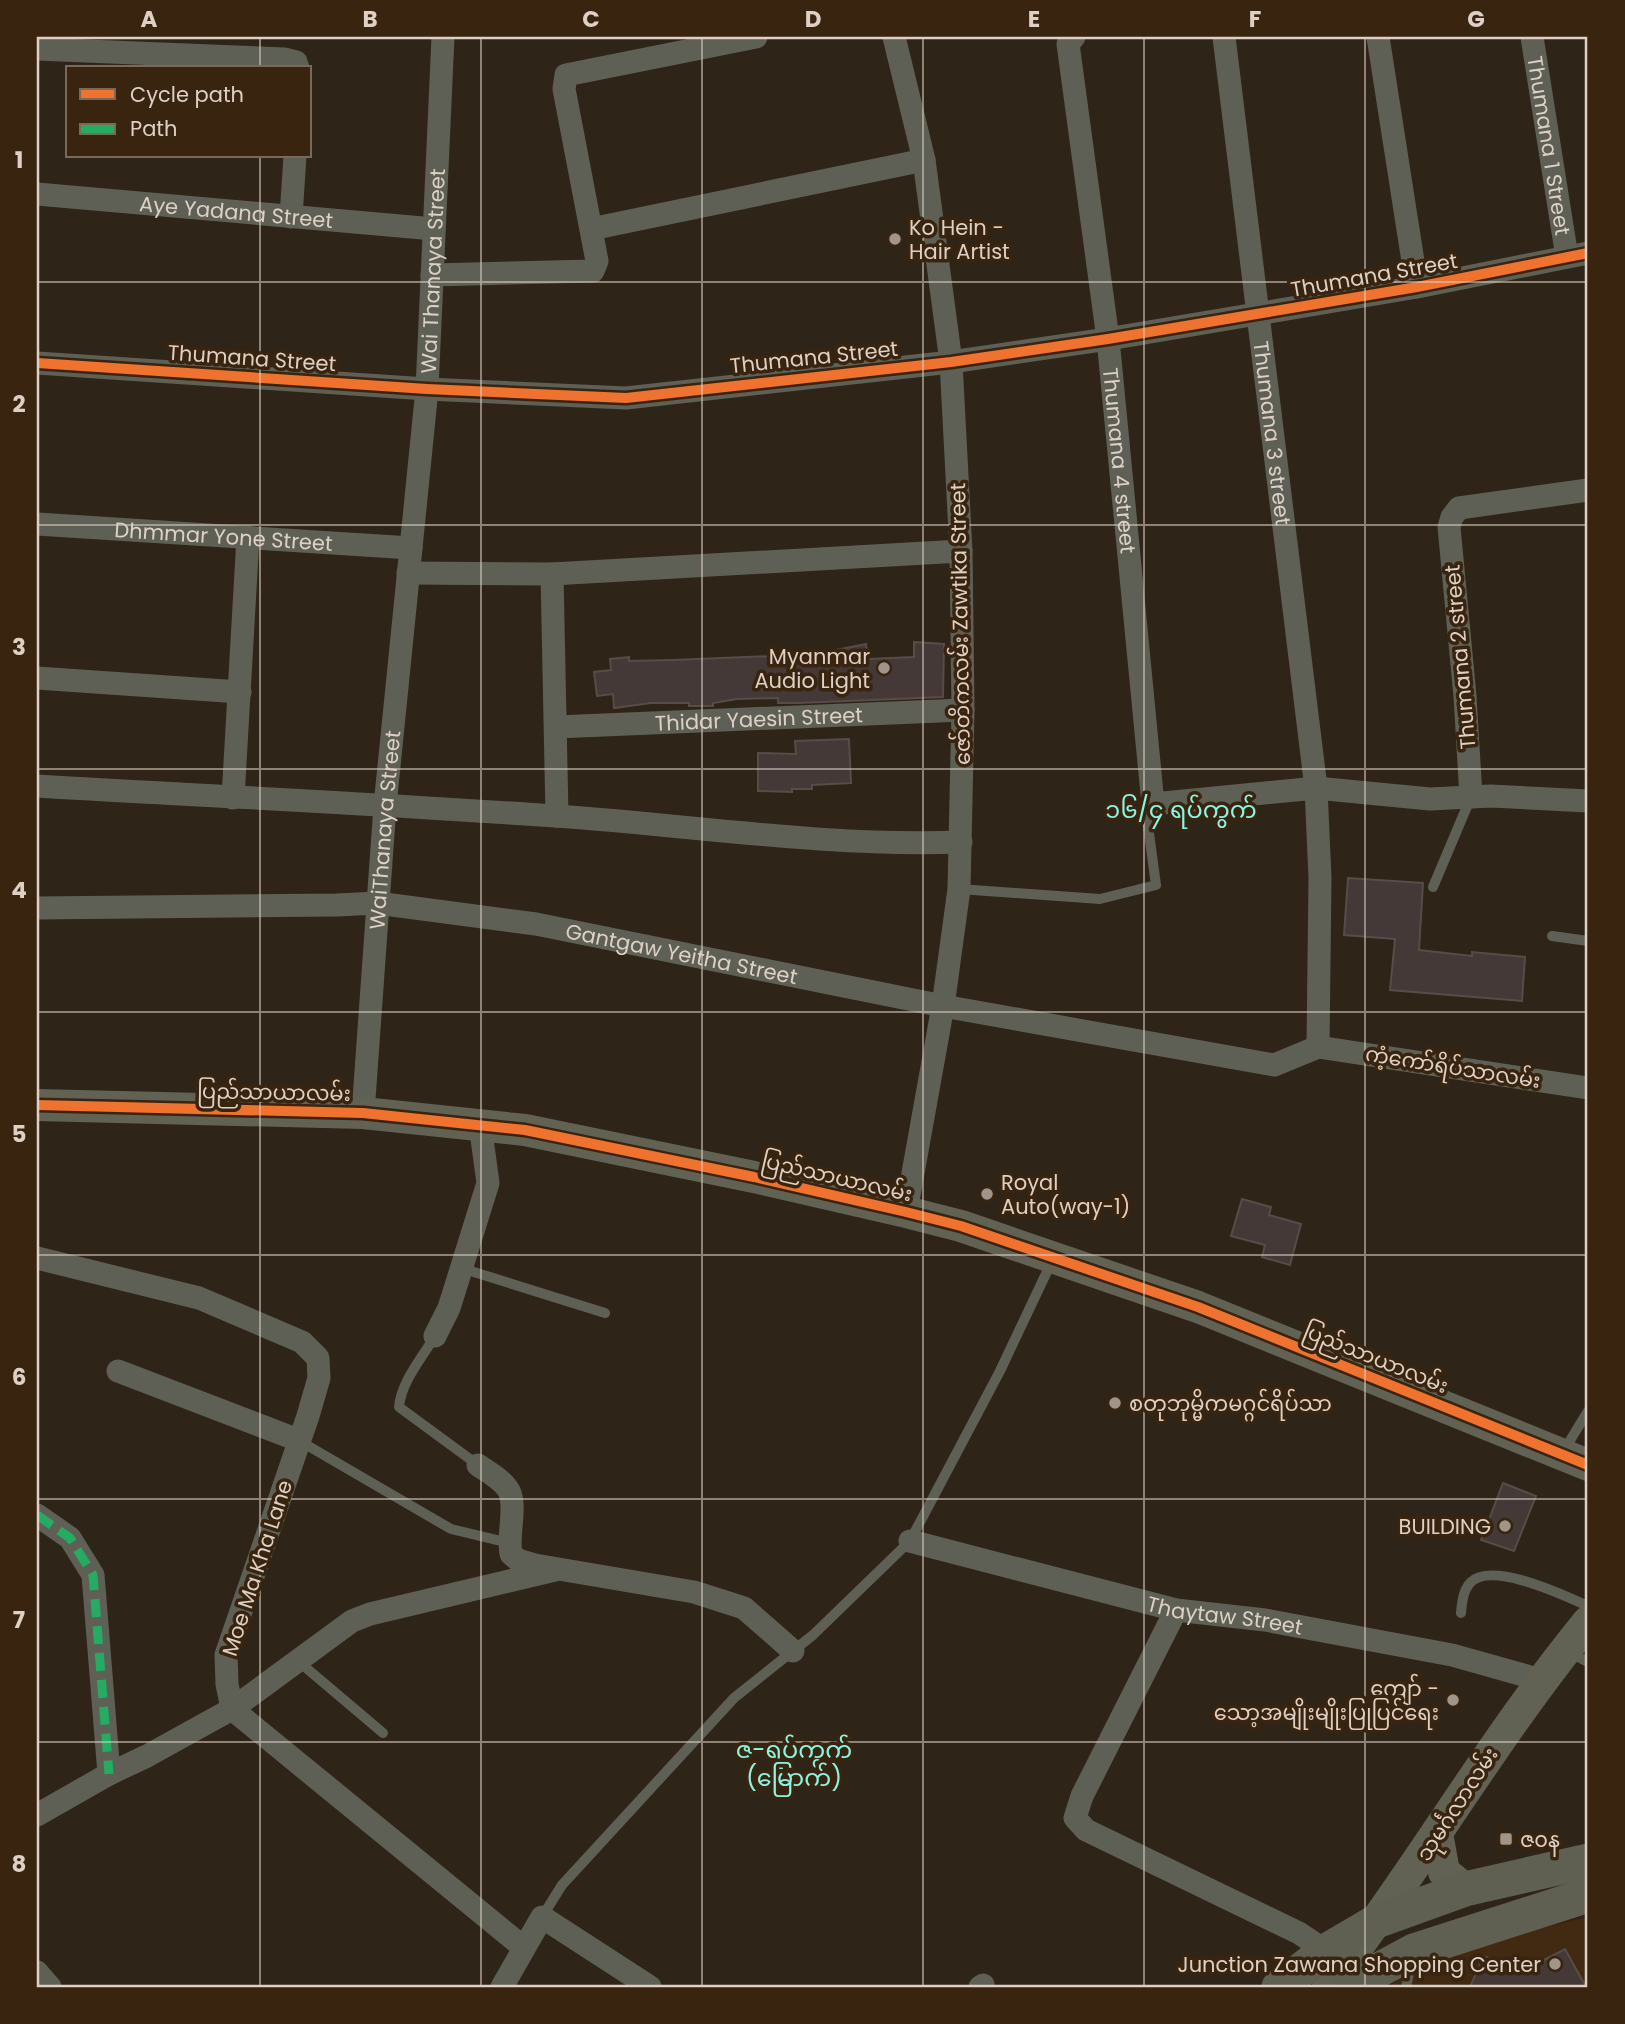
<svg xmlns="http://www.w3.org/2000/svg" width="1625" height="2024" font-family="Poppins,'Noto Sans Myanmar',sans-serif">
	<style>
		.built { fill: #422a12 }
		.building { fill: #443936; stroke: #574c48; stroke-width: 2 }
		.lines { fill: none; stroke-linecap: round; stroke-linejoin: round }
		.lane { stroke: #5e6055; stroke-width: 10 }
		.street { stroke: #5e6055; stroke-width: 23 }
		.secondary { stroke: #616254; stroke-width: 32 }
		.primary { stroke: #5f6051; stroke-width: 35 }
		.quiet { stroke: #26ab63; stroke-width: 9; stroke-dasharray: 18 9; stroke-linecap: butt }
		.cycleway-casing { stroke: #38240f; stroke-width: 15 }
		.cycleway { stroke: #ef722f; stroke-width: 10 }
		.grid { fill: none; stroke: #ded0c4; stroke-width: 2; stroke-opacity: 0.55 }
		.poi-dot { fill: #a19488; stroke: #38240f; stroke-width: 2.5 }
		.labels { text-anchor: middle; dominant-baseline: central; stroke-width: 7; stroke-linejoin: round; paint-order: stroke }
		.street-label { font-size: 21px; fill: #ded0c4; stroke: #38240f }
		.poi-label { font-size: 21px; fill: #ded0c4; stroke: #38240f; text-anchor: start }
		.quarter-label { font-size: 24px; fill: #8cf4e3; stroke: #38240f }
		.neatline { fill: none; stroke: #ded0c4; stroke-width: 2.5 }
		.grid-label { font-size: 23px; text-anchor: middle; font-weight: bold; fill: #ded0c4 }
	</style>
	<rect width="100%" height="100%" fill="#2f2418"/>
	<polygon class="built" points="1588,1917 1588,1987 1387,1987 1414,1971 1483,1942"/>
	<g class="building">
		<polygon points="914,642 944,644 943,697 798,703 778,703 778,698 737,699 713,703 713,706 689,706 689,703 651,703 614,708 613,694 597,696 594,672 611,670 610,659 629,657 629,661 673,660 796,655 796,652 831,651 866,644 868,659 914,657"/>
		<polygon points="849,739 851,783 812,785 812,789 792,789 792,792 758,791 758,753 796,754 795,741"/>
		<polygon points="1348,878 1423,883 1419,950 1472,956 1472,952 1525,957 1522,1001 1390,990 1395,939 1344,935"/>
		<polygon points="1242,1199 1271,1207 1269,1215 1301,1224 1290,1265 1262,1257 1265,1245 1231,1236"/>
		<polygon points="1503,1483 1536,1496 1514,1551 1481,1540"/>
		<polygon points="1565,1949 1586,1987 1470,1987 1484,1956 1521,1972"/>
	</g>
	<g class="lines">
		<g class="lane">
			<polyline points="1433,887 1471,797"/>
			<polyline points="959,889 1100,899 1156,885 1148,826 1153,804"/>
			<polyline points="1552,936 1588,941"/>
			<polyline points="461,1268 605,1313"/>
			<path d="M435 1336C422 1358 401 1382 399 1407L478 1465"/>
			<polyline points="298,1440 451,1529 509,1543"/>
			<polyline points="1563,1452 1588,1411"/>
			<path d="M1461 1613C1462 1602 1463 1590 1471 1582 1493 1561 1565 1596 1588 1606"/>
			<polyline points="1569,1652 1588,1662"/>
			<polyline points="298,1661 383,1733"/>
			<polyline points="542,1917 562,1885 734,1698 813,1635 910,1541 1000,1371 1052,1261"/>
			<polyline points="1406,1987 1412,1959"/>
		</g>
		<g class="street">
			<polyline points="894,37 924,160 951,362 961,551 963,710 959,889 943,1006 906,1212"/>
			<path id="s1" d="M1074 37 1068 44 1108 339 1153 804 1316 788 1430 799 1491 796 1588 801"/>
			<path id="s2" d="M1224 37 1316 788 1320 878 1318 1047"/>
			<polyline points="1378,37 1417,287"/>
			<path id="s3" d="M1532 37 1567 257"/>
			<polyline points="37,49 284,59 296,62 298,68"/>
			<path id="s4" d="M37 194 434 229"/>
			<polyline points="291,217 295,156"/>
			<polyline points="591,229 924,160"/>
			<polyline points="432,275 593,271 597,261 564,89 566,75 756,37"/>
			<polyline points="37,363 427,389 626,398 951,362 1108,339 1417,287 1588,253"/>
			<path id="s5" d="M37 524 411 548"/>
			<polyline points="408,573 552,574 961,551"/>
			<polyline points="552,574 557,816"/>
			<polyline points="37,678 240,692"/>
			<path id="s6" d="M556 727 963 710"/>
			<path d="M37 786C209 796 382 804 555 816 690 825 825 847 961 842"/>
			<polyline points="1471,797 1465,696 1449,527 1452,517 1459,508 1588,490"/>
			<polyline points="233,798 248,537"/>
			<path id="s7" d="M37 908 337 905 377 903 536 924 943 1006 1274 1065 1318 1047"/>
			<polyline points="1318,1047 1588,1088"/>
			<path id="s8" d="M363 1113 385 806 427 389 443 37"/>
			<polyline points="37,1258 199,1298 302,1342 318,1358 319,1378 308,1416 226,1655 227,1684 232,1709 523,1947"/>
			<polyline points="435,1336 449,1308 488,1183 480,1124"/>
			<polyline points="118,1371 298,1440"/>
			<path d="M478 1465C488 1472 503 1480 509 1491 517 1507 507 1535 511 1554L518 1560 535 1565 694 1592 744 1608 793 1651"/>
			<polyline points="37,1515 70,1538 93,1575 109,1774"/>
			<path id="s9" d="M910 1541 1176 1610 1265 1620 1452 1655 1541 1680"/>
			<polyline points="1176,1610 1082,1796 1075,1818 1086,1830 1299,1933 1326,1951"/>
			<polyline points="37,1815 109,1774 147,1756 232,1709 352,1621 370,1614 555,1570"/>
			<polyline points="37,1972 50,1987"/>
			<polyline points="502,1987 542,1917 650,1987"/>
			<polyline points="980,1987 983,1985"/>
		</g>
		<g class="secondary">
			<polyline points="37,1105 363,1113 525,1130 754,1177 906,1212 961,1226 1198,1307 1588,1465"/>
			<polyline points="1437,1833 1444,1872 1465,1889"/>
			<path d="M1328 1987C1419 1868 1493 1738 1588 1622"/>
		</g>
		<g class="primary">
			<polyline points="1279,1987 1326,1951 1379,1920 1465,1889 1588,1861"/>
			<polyline points="1347,1987 1414,1951 1588,1895"/>
		</g>
		<polyline class="quiet" points="37,1515 70,1538 93,1575 109,1774"/>
		<defs>
			<g id="cycleway">
				<polyline points="37,363 427,389 626,398 951,362 1108,339 1417,287 1588,253"/>
				<polyline points="37,1105 363,1113 525,1130 754,1177 906,1212 961,1226 1198,1307 1588,1465"/>
			</g>
		</defs>
		<use href="#cycleway" class="cycleway-casing"/>
		<use href="#cycleway" class="cycleway"/>
	</g>
	<path class="grid" d="M260 37V68M481 37V1987M702 37V1987M923 37V1987M1144 37V1987M1365 37V1987M260 156V1987M37 282H1588M37 525H1588M37 769H1588M37 1012H1588M37 1255H1588M37 1499H1588M37 1742H1588"/>
	<g class="poi-dot">
		<circle cx="895" cy="239" r="7"/>
		<circle cx="884" cy="668" r="7"/>
		<circle cx="987" cy="1194" r="7"/>
		<circle cx="1115" cy="1403" r="7"/>
		<circle cx="1505" cy="1526" r="7"/>
		<circle cx="1453" cy="1700" r="7"/>
		<rect x="1499" y="1832" width="14" height="14" rx="3.5"/>
		<circle cx="1555" cy="1964" r="7"/>
	</g>
	<g class="labels">
		<g class="street-label">
			<text stroke="none"><textPath href="#s3" startOffset="110">Thumana 1 Street</textPath></text>
			<text stroke="none"><textPath href="#s4" startOffset="200">Aye Yadana Street</textPath></text>
			<text stroke="none"><textPath href="#s8" startOffset="845">Wai Thanaya Street</textPath></text>
			<text transform="translate(1374 275) rotate(-10)">Thumana Street</text>
			<text transform="translate(814 357) rotate(-6)">Thumana Street</text>
			<text transform="translate(252 358) rotate(4)">Thumana Street</text>
			<text stroke="none"><textPath href="#s2" startOffset="399">Thumana 3 street</textPath></text>
			<text stroke="none"><textPath href="#s1" startOffset="429">Thumana 4 street</textPath></text>
			<text stroke="none"><textPath href="#s5" startOffset="187">Dhmmar Yone Street</textPath></text>
			<text transform="translate(960 624) rotate(-91)">ဇော်တိကလမ်း Zawtika Street</text>
			<text transform="translate(1460 657) rotate(-95)">Thumana 2 street</text>
			<text stroke="none"><textPath href="#s6" startOffset="203">Thidar Yaesin Street</textPath></text>
			<text stroke="none"><textPath href="#s8" startOffset="284">WaiThanaya Street</textPath></text>
			<text stroke="none"><textPath href="#s7" startOffset="649">Gantgaw Yeitha Street</textPath></text>
			<text transform="translate(1453 1067) rotate(9)">ကံ့ကော်ရိပ်သာလမ်း</text>
			<text transform="translate(274 1092) rotate(1)">ပြည်သာယာလမ်း</text>
			<text transform="translate(837 1177) rotate(13)">ပြည်သာယာလမ်း</text>
			<text transform="translate(1376 1358) rotate(22)">ပြည်သာယာလမ်း</text>
			<text transform="translate(257 1568) rotate(-72)">Moe Ma Kha Lane</text>
			<text stroke="none"><textPath href="#s9" startOffset="324">Thaytaw Street</textPath></text>
			<text transform="translate(1457 1804) rotate(-57)">သုမင်္ဂလာလမ်း</text>
		</g>
		<g class="poi-label">
			<text x="909" y="227">Ko Hein -<tspan x="909" dy="24">Hair Artist</tspan></text>
			<text x="870" y="656" text-anchor="end">Myanmar<tspan x="870" dy="24">Audio Light</tspan></text>
			<text x="1001" y="1182">Royal<tspan x="1001" dy="24">Auto(way-1)</tspan></text>
			<text x="1129" y="1403">စတုဘုမ္မိကမဂ္ဂင်ရိပ်သာ</text>
			<text x="1491" y="1526" text-anchor="end">BUILDING</text>
			<text x="1439" y="1688" text-anchor="end">ကျော် -<tspan x="1439" dy="24">သော့အမျိုးမျိုးပြုပြင်ရေး</tspan></text>
			<text x="1520" y="1839">ဇ၀န</text>
			<text x="1541" y="1964" text-anchor="end">Junction Zawana Shopping Center</text>
		</g>
		<g class="quarter-label">
			<text x="1181" y="809">၁၆/၄ ရပ်ကွက်</text>
			<text x="794" y="1749">ဇ-ရပ်ကွက်<tspan x="794" dy="28">(မြောက်)</tspan></text>
		</g>
	</g>
	<rect width="1625" height="2024" fill="none" stroke="#38240f" stroke-width="77"/>
	<rect x="66" y="66" width="245" height="91" fill="#38240f" stroke="#7a6957" stroke-width="2"/>
	<rect x="80" y="89" width="35" height="10" fill="#ef722f" stroke="#7a6957" stroke-width="2"/>
	<text x="130" y="102" font-size="21" fill="#ded0c4">Cycle path</text>
	<rect x="80" y="124" width="35" height="10" fill="#26ab63" stroke="#7a6957" stroke-width="2"/>
	<text x="130" y="136" font-size="21" fill="#ded0c4">Path</text>
	<rect x="38" y="38" width="1548" height="1948" class="neatline"/>
	<g class="grid-label">
		<text x="149" y="27">A</text>
		<text x="370" y="27">B</text>
		<text x="591" y="27">C</text>
		<text x="813" y="27">D</text>
		<text x="1034" y="27">E</text>
		<text x="1255" y="27">F</text>
		<text x="1476" y="27">G</text>
		<text x="19" y="168">1</text>
		<text x="19" y="412">2</text>
		<text x="19" y="655">3</text>
		<text x="19" y="898">4</text>
		<text x="19" y="1142">5</text>
		<text x="19" y="1385">6</text>
		<text x="19" y="1628">7</text>
		<text x="19" y="1872">8</text>
	</g>
</svg>
